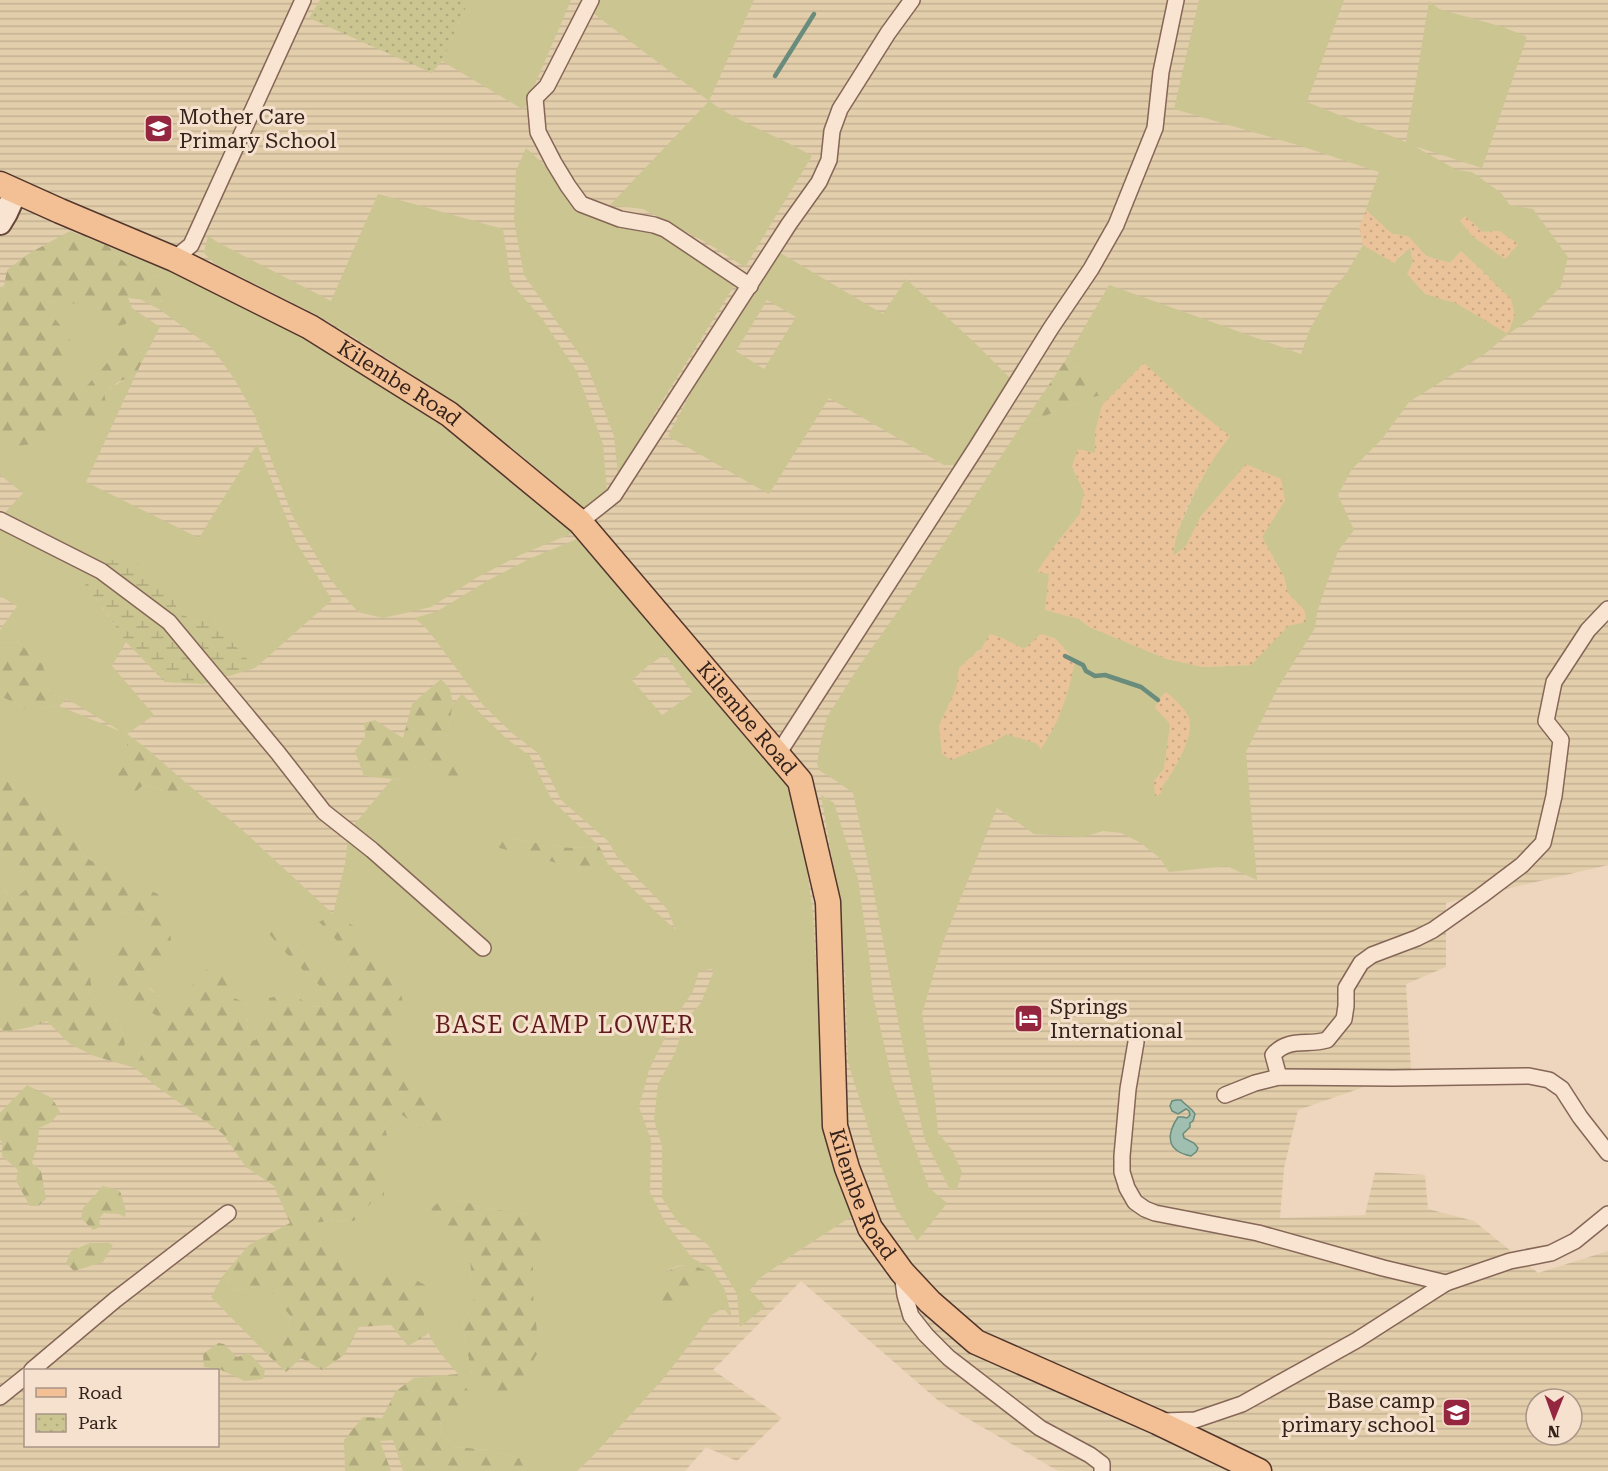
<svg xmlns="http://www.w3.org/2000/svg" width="1608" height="1471" font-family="'Roboto Serif',serif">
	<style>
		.farmland { fill: url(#farmland-rules); fill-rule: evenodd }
		.grass { fill: #cbc592; fill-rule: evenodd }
		.forest { fill: url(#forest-firs) }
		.wetland { fill: url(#wetland-marsh) }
		.sand { fill: url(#sand-dots) }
		.park { fill: url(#park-dots) }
		.water { fill: #a1bfb0; stroke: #698c7c; stroke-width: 1.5 }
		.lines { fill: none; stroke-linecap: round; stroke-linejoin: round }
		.stream { stroke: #698c7c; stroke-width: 4.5 }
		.street-casing { stroke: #856657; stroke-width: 18 }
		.secondary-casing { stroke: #67473a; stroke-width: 26 }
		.primary-casing { stroke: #52352b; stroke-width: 27 }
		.street { stroke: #f8e4d1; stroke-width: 15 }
		.secondary { stroke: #f8e4d1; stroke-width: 22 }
		.primary { stroke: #f2c094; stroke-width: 24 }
		.labels { text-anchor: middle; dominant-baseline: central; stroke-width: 6; stroke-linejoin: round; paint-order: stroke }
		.poi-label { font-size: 21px; fill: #34221b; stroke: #f5e1cd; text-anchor: start }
		.street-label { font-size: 21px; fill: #34221b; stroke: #f5e1cd }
		.quarter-label { font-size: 24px; letter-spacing: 1.5px; fill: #611b1b; stroke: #f5e1cd }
	</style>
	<defs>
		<pattern id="farmland-rules" width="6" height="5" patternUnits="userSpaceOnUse" patternTransform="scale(1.5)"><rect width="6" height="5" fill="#e3ceab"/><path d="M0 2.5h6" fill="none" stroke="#c3b193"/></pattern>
		<pattern id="forest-firs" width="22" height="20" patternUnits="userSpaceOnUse" patternTransform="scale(1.5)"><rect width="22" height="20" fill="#cbc592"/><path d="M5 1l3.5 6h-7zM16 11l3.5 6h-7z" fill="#afa97d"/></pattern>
		<pattern id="wetland-marsh" width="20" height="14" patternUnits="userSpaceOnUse" patternTransform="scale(1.5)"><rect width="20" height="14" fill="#cbc592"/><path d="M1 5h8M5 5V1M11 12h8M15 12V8" fill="none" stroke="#afa97d"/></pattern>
		<pattern id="sand-dots" width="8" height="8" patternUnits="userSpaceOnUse" patternTransform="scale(1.5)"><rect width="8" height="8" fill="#eac39a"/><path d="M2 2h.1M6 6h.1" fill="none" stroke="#c9a784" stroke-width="1.8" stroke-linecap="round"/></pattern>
		<pattern id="park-dots" width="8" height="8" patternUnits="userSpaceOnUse" patternTransform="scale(1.5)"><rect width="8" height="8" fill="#cbc592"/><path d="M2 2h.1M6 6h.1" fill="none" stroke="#afa97d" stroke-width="1.8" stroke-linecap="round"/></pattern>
	</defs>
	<rect width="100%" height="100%" fill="#edd5be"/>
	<path class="farmland" d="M0 0H1608V865L1446 903V967L1406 984 1412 1086 1364 1087 1298 1110 1284 1168 1280 1218 1365 1215 1375 1172 1425 1175 1428 1209 1474 1221 1538 1273 1608 1251V1471H1058L941 1403 801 1281 713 1370 782 1418 737 1461 706 1447 685 1471H0ZM26 1370H218V1446H26ZM1536 1399H1572V1435H1536Z"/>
	<g class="grass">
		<polygon points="469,0 571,0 524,110 442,61"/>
		<path d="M599 0H754L709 101C741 124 779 136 812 156L745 267 707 243 643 209 610 205 709 101 593 13Z"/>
		<path d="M1199 0H1344L1307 102 1406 142 1429 1 1439 9 1503 27 1527 37 1482 168 1414 146 1457 170 1472 172 1501 193 1510 205 1533 209 1568 257 1561 286 1529 320 1508 334 1486 353 1409 402 1382 439 1352 469 1338 495 1354 530 1338 551 1317 612 1315 628 1277 689 1246 752 1257 880 1227 866 1169 872 1160 858 1139 842 1121 833 1103 831 1083 837 1034 834 997 808 943 942 922 1014 935 1099 938 1133 952 1150 962 1172 957 1189 950 1190 925 1140 904 1052 870 872 853 793 835 780 820 771 817 764 820 745 827 717 858 668 915 587 1021 426 1076 403 1105 393 1089 373 1065 361 1109 285 1301 354 1310 329 1332 290 1346 274 1363 245 1394 263 1410 247 1413 262 1425 294 1456 303 1508 333 1489 277 1461 251 1450 263 1426 256 1408 236 1392 234 1366 210 1379 172 1301 146 1174 109ZM1465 216 1483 232 1499 231 1518 244 1505 259ZM1186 402 1230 436 1214 457 1195 492 1176 535 1173 557 1186 546 1201 516 1285 500 1262 537 1284 577 1288 593 1305 611 1288 626 1251 665 1203 667 1167 659 1089 627 1079 619 1045 610 1052 549 1080 514 1084 492 1072 467 1078 450 1096 453 1095 432ZM1041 634 1056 639 1075 661 1036 743 1006 734 991 744 939 726 956 689 959 668 981 648 1000 637 1024 649ZM1167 720 1189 733 1170 776 1162 786 1154 781 1164 769 1170 726Z"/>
		<polygon points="526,148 564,183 588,210 649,226 737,281 656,411 618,475 614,436 587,365 524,275 514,220 516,171"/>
		<polygon points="378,194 503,229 511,283 543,320 577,372 603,444 607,491 585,510 573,504 523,457 461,407 370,347 321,317 215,264 204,253 208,236 219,243 331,301"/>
		<polygon points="108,246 204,285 273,323 316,341 386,390 439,424 549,510 573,533 520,555 476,578 431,607 383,618 358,612 330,579 293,517 254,414 235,380 212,348 159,309 141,300 161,302 165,279 127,265"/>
		<path d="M777 251 883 314 906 279 977 345 1019 387 957 465H944L829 398 769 494 668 436 718 342ZM767 300 796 317 764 369 736 351Z"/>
		<polygon points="48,301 81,304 126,324 132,308 160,327 146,354 121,347 85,388 74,389 51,369 55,360 46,308"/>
		<path d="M136 374 86 482 199 538 257 444 296 542 332 600 255 668 211 618 196 623 187 617 176 606 181 592 172 593 139 565 85 585 100 604 126 642 112 666 154 715 127 734V761L143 785 176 793 185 782 241 829 333 914 345 864 349 831 392 779 401 780 424 758 446 779 445 743 453 704 462 694 480 713 507 739 530 756 552 800 599 846 570 848 524 841 495 834 477 842 584 870 608 864 657 913 676 930 667 909 618 858 608 841 561 800 538 753 512 733 483 705 434 638 425 627 414 618 436 612 487 581 529 559 577 539 712 676 761 739 792 794 803 842 813 914 821 1061 834 1114 870 1204 791 1256 760 1278 750 1290 765 1307 740 1327 737 1294 708 1245 678 1222 662 1198V1146L654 1120 658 1084 675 1053 685 1021 701 1003 713 973 712 969 699 971 693 991 675 1018 649 1070 639 1107 651 1140 650 1192 665 1222 692 1258 711 1268 725 1290 732 1318 723 1308 712 1315 663 1379 590 1459 577 1471H526L519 1458 489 1450 457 1447 440 1434 441 1413 458 1374C443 1356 425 1338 424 1313 423 1304 425 1294 425 1285L368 1279 348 1257 315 1244V1223L335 1220 354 1221 372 1202 370 1169 387 1135 383 1121 396 1111 421 1128 445 1099 404 1074 394 1049 383 1030 400 991 383 970 319 922 341 945 352 967 340 994 321 964 272 925 294 962 319 985 328 1007 309 1006 292 992 270 998 267 1020 256 1040 248 1041 247 1004 233 997 206 971 173 1009 149 987 172 948 158 894 86 858 68 828 0 776V696L27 709 59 706 122 732 67 699 49 693 43 665 18 642 0 643V630L17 606 0 596V518L23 493 0 475V444L12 447C38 433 64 418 89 403 105 392 118 382 136 374ZM665 654 693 693 662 715 632 680 648 666ZM446 1196 484 1208 527 1214 543 1238 533 1259V1295L505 1397 472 1375 462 1324 474 1299 470 1260ZM690 1264 701 1284 681 1297 666 1271 677 1266Z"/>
		<polygon points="821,795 834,803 858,879 869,955 873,996 893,1084 929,1188 947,1203 917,1241 896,1208 875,1150 848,1062 845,972 833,863"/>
		<polygon points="0,854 23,867 30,886 13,900 0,887"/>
		<polygon points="134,911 145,916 154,945 135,950 113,952 116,976 111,998 149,1011 161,1018 135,1068 115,1062 125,1044 120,1024 93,997 90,977 68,954 91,939 118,913"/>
		<polygon points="0,983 15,988 27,1002 12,1010 0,1008"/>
		<polygon points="222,1277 236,1291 266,1285 291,1317 286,1337 269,1344 269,1356 211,1297"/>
	</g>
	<g class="forest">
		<polygon points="70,231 108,246 127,265 165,279 167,291 160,302 128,298 132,308 126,324 106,329 81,304 48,301 46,308 65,331 75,350 71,362 56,360 51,369 74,388 85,388 121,347 146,354 136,374 118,382 104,393 109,417 90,427 64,418 45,442 12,447 0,444 0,287 4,286 7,270 28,254"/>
		<polygon points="1065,361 1089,373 1106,393 1076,403 1021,426"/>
		<polygon points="18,642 43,665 49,693 67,699 59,706 27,709 0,696 0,643"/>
		<polygon points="441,679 450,689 453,704 445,743 456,753 464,776 446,779 424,758 401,780 364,776 355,751 365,737 364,723 375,720 403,738 412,704"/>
		<polygon points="127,734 146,748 185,782 176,793 143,785 128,799 110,787 127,761"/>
		<polygon points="0,776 68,828 86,858 158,894 169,925 172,948 149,988 173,1008 206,970 221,975 231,983 233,997 247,1004 248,1041 256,1040 267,1020 269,998 292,992 309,1006 328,1007 319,985 294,962 262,926 272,925 321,964 340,994 352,967 341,945 319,922 334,914 357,928 383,970 400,991 403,1002 383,1030 394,1049 404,1074 446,1099 448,1116 438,1128 421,1128 396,1111 383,1121 387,1135 370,1169 384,1183 384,1200 372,1202 354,1221 335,1220 315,1223 315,1244 348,1257 368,1279 393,1268 425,1285 424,1314 428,1334 408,1346 391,1325 359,1327 344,1355 322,1370 301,1358 286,1372 269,1356 269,1344 286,1337 291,1317 266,1285 236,1291 222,1277 249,1245 290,1223 274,1186 246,1167 223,1134 156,1086 135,1068 160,1018 149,1011 110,998 116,976 113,952 120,943 135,950 153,945 145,916 134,911 118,913 91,939 68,954 90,977 93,997 120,1024 125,1044 115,1062 94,1056 70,1044 47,1021 31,1027 5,1032 0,1028 0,1008 12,1010 26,1002 15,988 0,983 0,887 13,900 30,886 23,867 0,854"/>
		<polygon points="495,834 524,841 570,848 599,846 608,864 584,870 476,842"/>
		<polygon points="27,1085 52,1098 60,1112 50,1123 39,1128 38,1142 32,1163 41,1171 46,1199 38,1206 30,1206 16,1181 18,1170 2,1156 2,1142 0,1140 0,1113"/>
		<polygon points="103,1186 120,1191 126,1211 125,1217 119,1214 104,1213 99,1218 100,1227 93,1230 81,1218 83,1208"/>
		<path d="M446 1196 484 1208 527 1214 544 1238 533 1260V1295L539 1351 520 1381 505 1397 472 1375 462 1324 474 1299 470 1261C454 1245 439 1230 428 1211Z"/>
		<polygon points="90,1243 109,1243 113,1245 103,1262 74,1271 66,1263 71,1251"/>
		<path d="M690 1264 707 1271 701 1284 681 1297 667 1314 650 1298C664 1276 663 1268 690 1264Z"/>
		<polygon points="218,1343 224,1344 237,1357 249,1353 265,1370 263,1379 245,1381 219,1369 204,1367 203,1354"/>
		<polygon points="458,1374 474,1401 464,1413 441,1413 440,1434 457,1447 489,1450 519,1458 526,1471 403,1471 393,1440 380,1441 391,1471 345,1471 344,1440 363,1417 382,1418 396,1391 414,1378"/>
	</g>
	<polygon class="wetland" points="100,558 139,565 172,592 181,592 176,606 187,617 196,623 211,618 255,668 203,684 165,682 126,642 104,609 85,585"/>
	<g class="sand">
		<polygon points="1366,210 1392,234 1408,236 1426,256 1450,263 1461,251 1511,299 1515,315 1508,334 1456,303 1425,294 1407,274 1413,262 1410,248 1400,256 1394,263 1363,245 1359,227"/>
		<polygon points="1465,216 1483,232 1499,231 1518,244 1505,259 1472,236 1460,221"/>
		<path d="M1144 363 1186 402 1230 436C1206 467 1177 517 1173 556L1186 546 1201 516 1246 464 1281 479 1285 500 1262 537 1284 577 1288 593 1305 611 1306 622 1288 626 1251 665 1203 667 1167 659 1089 627 1079 619 1045 610 1049 574 1037 572 1052 549 1080 514 1084 492 1072 466 1078 449 1095 453V432L1102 405Z"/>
		<path d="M990 634 1000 637 1024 649 1041 634 1056 639 1075 661C1068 695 1061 719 1041 749L1036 743 1006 734 991 744 951 760 942 754 939 726 956 689 959 668 981 649Z"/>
		<path d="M1166 692C1173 697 1186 710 1189 718 1194 734 1180 759 1172 772 1167 780 1162 784 1161 793L1155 797 1154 781 1164 769 1170 726 1167 720 1155 708 1158 700Z"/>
	</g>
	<polygon class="park" points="320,0 469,0 442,61 432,73 309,18"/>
	<path class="water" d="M1176 1100H1181C1186 1106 1191 1107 1195 1114L1193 1121 1190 1123V1127L1183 1134 1184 1138 1194 1143 1198 1148 1196 1152 1191 1156C1166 1151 1166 1135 1178 1117H1183L1187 1118 1190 1115 1189 1111 1186 1109 1178 1114 1172 1111 1170 1106 1172 1101Z"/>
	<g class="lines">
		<g class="stream">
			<polyline points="775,76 814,14"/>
			<polyline points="1065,656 1083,665 1086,671 1095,676 1105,675 1141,687 1158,700"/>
		</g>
		<defs>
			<g id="street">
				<polyline points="591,0 547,86 535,98 538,132 554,163 568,186 581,204 620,219 654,225 665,229 750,286"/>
				<polyline points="174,259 191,245 303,0"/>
				<polyline points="0,520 101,571 169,622 278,753 324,812 372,850 483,948"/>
				<polyline points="580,522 614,495 789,224 819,182 829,160 832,131 840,109 888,33 912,0"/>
				<polyline points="778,754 976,448 1051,328 1091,269 1116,225 1155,128 1161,72 1176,0"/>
				<polyline points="1136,1042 1128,1089 1122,1156 1122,1172 1127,1188 1135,1202 1145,1209 1155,1213 1258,1233 1383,1268 1446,1283"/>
				<path d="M1279 1077 1273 1055C1288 1037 1307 1046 1327 1040L1344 1019 1346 1006V988L1361 963 1372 955 1417 938 1433 930 1481 896 1522 865 1543 843 1554 796 1561 740 1546 721 1554 682 1588 630 1608 609"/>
				<polyline points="1225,1095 1255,1083 1279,1077 1393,1078 1529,1076 1549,1080 1562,1089 1580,1117 1608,1153"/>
				<polyline points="902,1273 905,1295 911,1316 926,1335 949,1358 1040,1428 1090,1455 1102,1464 1102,1471"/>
				<polyline points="32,1370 115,1300 228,1213"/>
				<polyline points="0,1397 26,1376"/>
				<polyline points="1163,1421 1195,1420 1242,1404 1357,1340 1446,1283 1510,1261 1551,1253 1575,1241 1608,1214"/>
			</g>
			<polyline id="secondary" points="0,223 6,213 16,191"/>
			<g id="primary">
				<path id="s1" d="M0 184 60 211 174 259 310 327 449 414 580 522 800 781 828 902 835 1126 847 1168 870 1228 902 1272 930 1302 976 1342 1157 1422 1259 1471"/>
			</g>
		</defs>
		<use href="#street" class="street-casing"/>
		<use href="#secondary" class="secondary-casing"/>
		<use href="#primary" class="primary-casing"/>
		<use href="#street" class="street"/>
		<use href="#secondary" class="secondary"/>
		<use href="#primary" class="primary"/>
	</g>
	<defs>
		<symbol id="school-square" viewBox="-11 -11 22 22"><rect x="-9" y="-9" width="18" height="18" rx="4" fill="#94273f" stroke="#f5e1cd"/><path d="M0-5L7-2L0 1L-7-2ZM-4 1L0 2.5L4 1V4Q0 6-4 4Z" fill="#fff"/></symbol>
		<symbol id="hotel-square" viewBox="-11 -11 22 22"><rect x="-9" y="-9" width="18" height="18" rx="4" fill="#94273f" stroke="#f5e1cd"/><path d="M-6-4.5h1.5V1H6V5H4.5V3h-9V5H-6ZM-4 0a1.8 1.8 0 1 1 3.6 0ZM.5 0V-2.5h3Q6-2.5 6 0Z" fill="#fff"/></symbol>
	</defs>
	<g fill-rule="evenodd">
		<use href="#school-square" x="142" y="112" width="33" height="33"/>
		<use href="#hotel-square" x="1012" y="1002" width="33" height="33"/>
		<use href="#school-square" x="1440" y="1396" width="33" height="33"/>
	</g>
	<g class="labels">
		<g class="poi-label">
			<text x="179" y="117">Mother Care<tspan x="179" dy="24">Primary School</tspan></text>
			<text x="1050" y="1007">Springs<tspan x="1050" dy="24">International</tspan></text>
			<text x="1435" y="1401" text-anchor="end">Base camp<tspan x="1435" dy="24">primary school</tspan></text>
		</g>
		<g class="street-label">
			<text stroke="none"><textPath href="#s1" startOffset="447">Kilembe Road</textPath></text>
			<text stroke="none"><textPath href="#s1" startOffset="933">Kilembe Road</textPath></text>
			<text stroke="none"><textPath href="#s1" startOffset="1437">Kilembe Road</textPath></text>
		</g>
		<g class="quarter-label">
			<text x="565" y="1025">BASE CAMP LOWER</text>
		</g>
	</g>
	<rect x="24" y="1369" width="195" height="78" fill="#f5e1cd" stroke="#a89586" stroke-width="1.5"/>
	<rect x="36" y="1388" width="30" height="9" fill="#f2c094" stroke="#a89586" stroke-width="1.5"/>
	<text x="78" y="1399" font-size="18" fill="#34221b">Road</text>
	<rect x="36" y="1414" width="30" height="18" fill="url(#park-dots)" stroke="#a89586" stroke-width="1.5"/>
	<text x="78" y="1429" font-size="18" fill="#34221b">Park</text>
	<g transform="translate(1554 1417) rotate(181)"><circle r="28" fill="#f5e1cd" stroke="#a89586" stroke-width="1.5"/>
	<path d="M0-4.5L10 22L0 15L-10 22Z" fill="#94273f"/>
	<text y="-9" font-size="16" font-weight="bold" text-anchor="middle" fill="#34221b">N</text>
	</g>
</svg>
